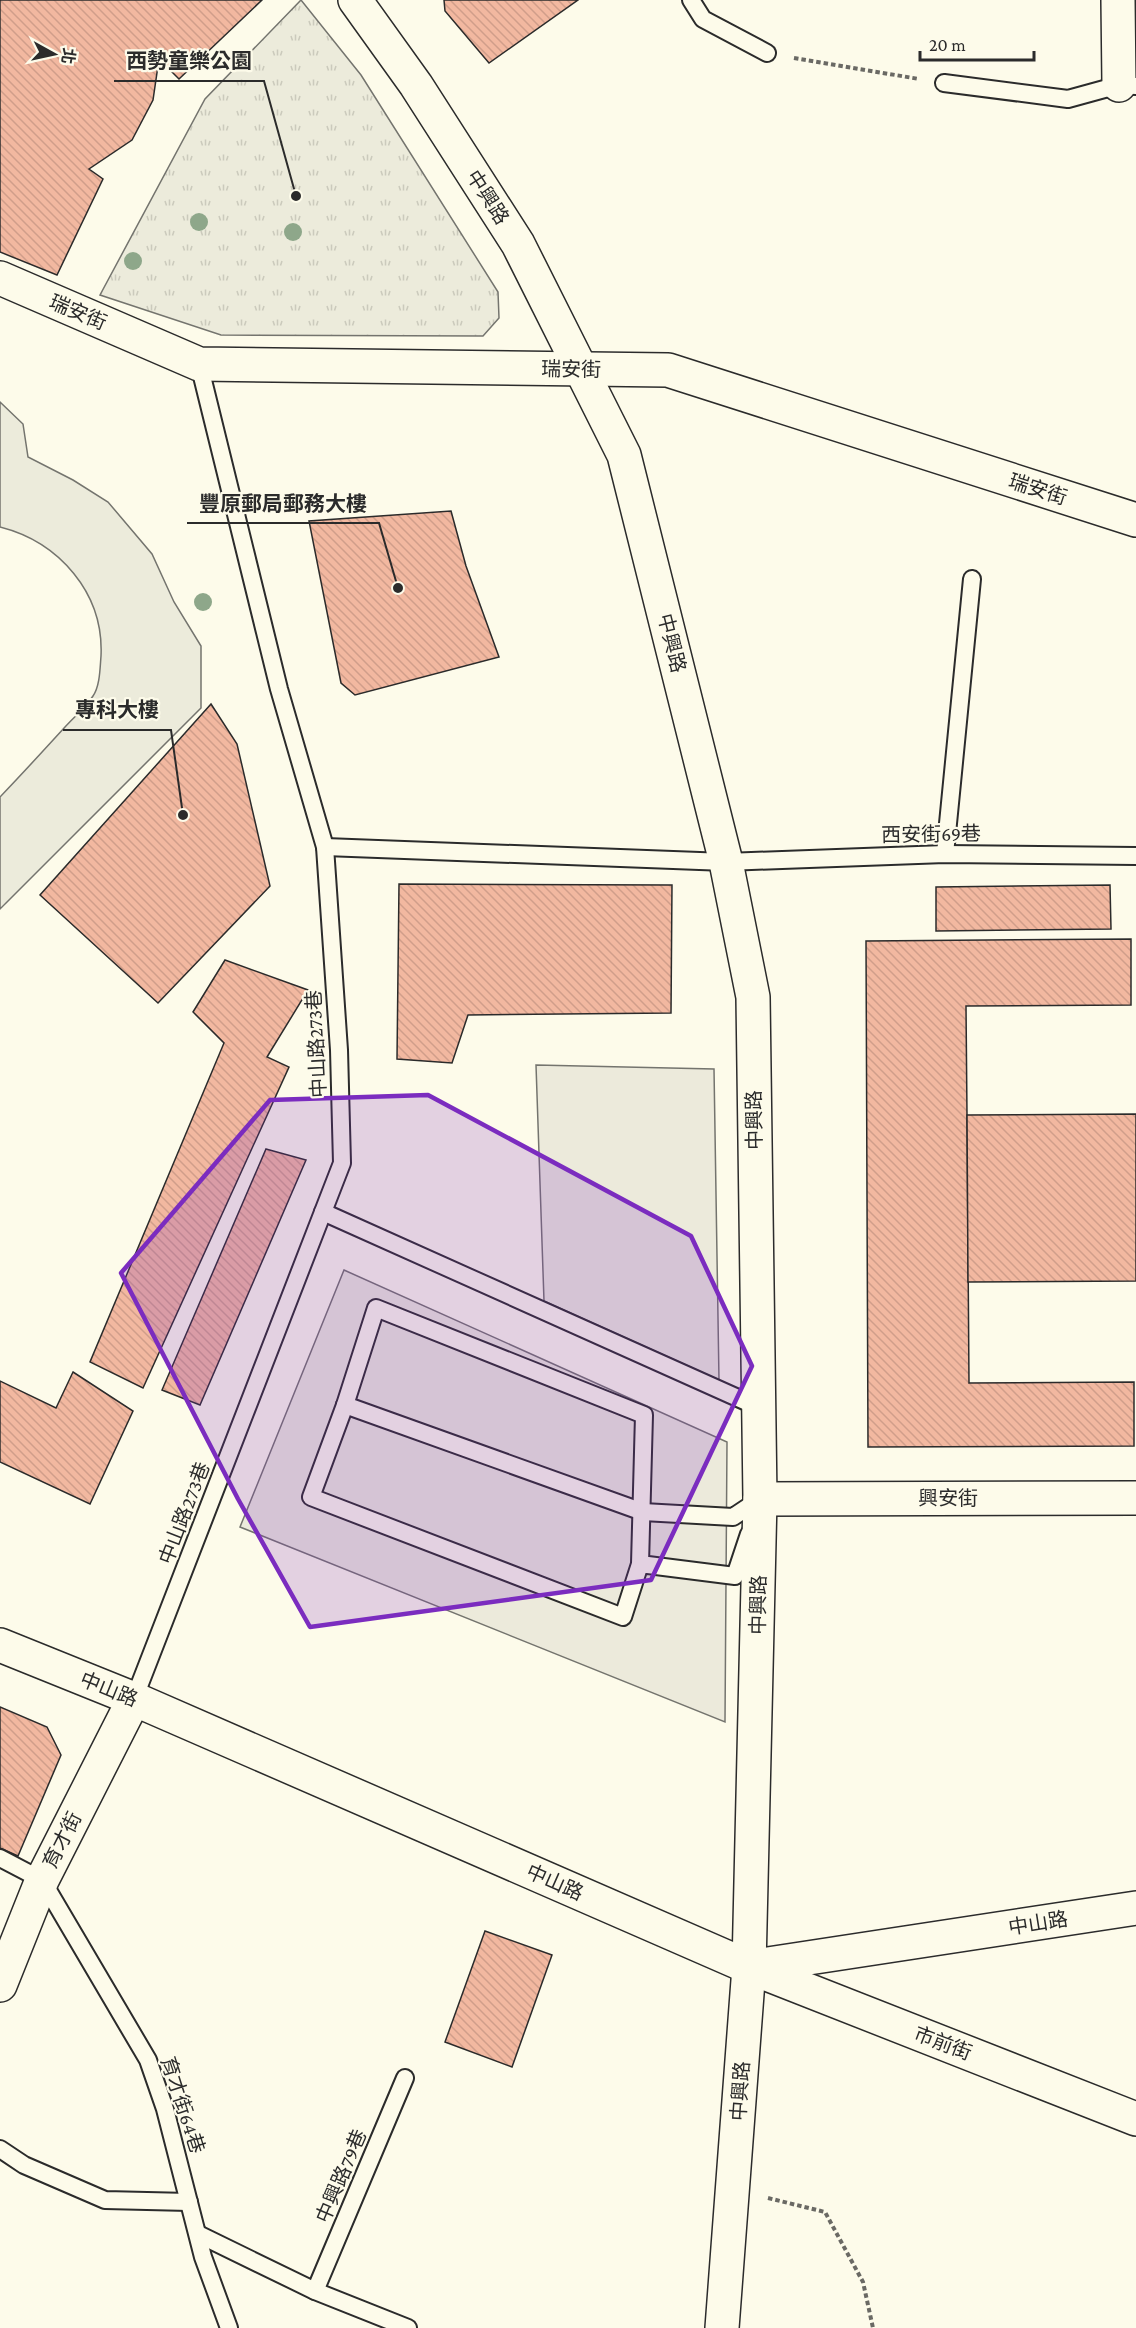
<svg xmlns="http://www.w3.org/2000/svg" width="1136" height="2328" font-family="'Crimson Pro','Noto Sans TC',serif">
	<style>
		.grass { fill: #ecebdb; stroke: #74746e; stroke-width: 1.5 }
		.park { fill: url(#park-tufts); stroke: #74746e; stroke-width: 1.5 }
		.parking { fill: #eceadb; stroke: #74746e; stroke-width: 1.5 }
		.building { fill: url(#building-back-hatch); stroke: #2b2b2b; stroke-width: 1.5 }
		.lines { fill: none; stroke-linecap: round; stroke-linejoin: round }
		.lane-casing { stroke: #2b2b2b; stroke-width: 20 }
		.street-casing { stroke: #2b2b2b; stroke-width: 36 }
		.secondary-casing { stroke: #2b2b2b; stroke-width: 36 }
		.path { stroke: #6a6964; stroke-width: 4; stroke-dasharray: 4.5 3; stroke-linecap: butt }
		.lane { stroke: #fdfbea; stroke-width: 16 }
		.street { stroke: #fdfbea; stroke-width: 33 }
		.secondary { stroke: #fdfbea; stroke-width: 33 }
		.tree { fill: #8ea78a }
		.marked { fill: #7b2cbf; fill-opacity: 0.2; stroke: #7b2cbf; stroke-width: 4.5; stroke-linejoin: round }
		.labels { text-anchor: middle; dominant-baseline: central; stroke-width: 4.5; stroke-linejoin: round; paint-order: stroke }
		.street-label { font-size: 20px; fill: #2b2b2b; stroke: #fdfbea }
		.leader { fill: none; stroke: #2b2b2b; stroke-width: 2 }
		.callout-dot { fill: #2b2b2b; stroke: #fdfbea; stroke-width: 2 }
		.callout-label { font-size: 21px; text-anchor: middle; font-weight: bold; fill: #2b2b2b; stroke: #fdfbea; stroke-width: 4.5; stroke-linejoin: round; paint-order: stroke }
	</style>
	<defs>
		<pattern id="park-tufts" width="24" height="20" patternUnits="userSpaceOnUse" patternTransform="scale(1.5)"><rect width="24" height="20" fill="#ecebdb"/><path d="M3 7l-1-3M5 7V3M7 7l1-3M15 17l-1-3M17 17v-4M19 17l1-3" fill="none" stroke="#cbcabc"/></pattern>
		<pattern id="building-back-hatch" width="6" height="6" patternUnits="userSpaceOnUse" patternTransform="scale(1.5)"><rect width="6" height="6" fill="#f2b8a0"/><path d="M-1 5l2 2M0 0l6 6M5-1l2 2" fill="none" stroke="#d09e8a"/></pattern>
	</defs>
	<rect width="100%" height="100%" fill="#fdfbea"/>
	<path class="grass" d="M0 402 23 424 28 457 73 480 108 502 152 554 174 602 201 646V708L0 909V797C22 774 44 750 65 727 74 717 86 707 93 696 100 686 100 668 101 656 104 593 59 542 0 527Z"/>
	<polygon class="park" points="301,0 361,75 498,292 499,318 483,336 221,335 100,295 205,99"/>
	<g class="parking">
		<polygon points="536,1065 714,1069 719,1380 544,1301"/>
		<polygon points="344,1270 727,1442 725,1722 240,1527"/>
	</g>
	<g class="building">
		<polygon points="0,0 262,0 179,79 159,59 153,100 132,140 89,169 103,179 57,275 0,252"/>
		<polygon points="444,0 578,0 489,63 445,11"/>
		<polygon points="451,511 466,566 499,657 355,695 341,683 309,521"/>
		<polygon points="211,704 237,744 270,886 158,1003 40,895"/>
		<polygon points="399,884 672,885 671,1013 468,1015 452,1063 397,1059"/>
		<polygon points="1110,885 1111,929 936,931 936,887"/>
		<polygon points="1131,939 1131,1005 966,1006 967,1115 969,1383 1134,1382 1134,1446 868,1447 866,941"/>
		<polygon points="225,960 308,990 267,1057 289,1067 143,1388 90,1362 224,1043 193,1012"/>
		<polygon points="1136,1114 1136,1281 968,1282 967,1115"/>
		<polygon points="266,1149 306,1160 200,1405 162,1390"/>
		<polygon points="73,1372 133,1411 90,1504 0,1462 0,1381 56,1408"/>
		<polygon points="0,1707 47,1727 61,1755 18,1856 0,1848"/>
		<polygon points="485,1931 552,1955 512,2067 445,2042"/>
	</g>
	<g class="lines">
		<defs>
			<g id="lane">
				<polyline points="691,0 703,19 767,53"/>
				<polyline points="944,83 1068,99 1119,85 1136,86"/>
				<polyline points="325,847 726,862 945,854 1136,856"/>
				<polyline points="945,854 972,579"/>
				<polyline points="323,1212 758,1407"/>
				<polyline points="345,1405 643,1512 733,1517 760,1499"/>
				<polyline points="640,1564 644,1415 376,1308 345,1405 311,1497 623,1617 640,1564 735,1576 749,1534"/>
				<polyline points="134,1699 342,1163 339,1050 325,847 279,689 199,364"/>
				<polyline points="0,1858 42,1880 148,2060 165,2109 203,2257 229,2328"/>
				<polyline points="0,2149 24,2165 105,2200 189,2202"/>
				<polyline points="198,2234 315,2291 408,2328"/>
				<polyline points="315,2291 405,2078"/>
			</g>
			<g id="street">
				<polyline points="355,0 416,85 518,244 624,455 726,862 753,997 760,1499 749,1967 722,2328"/>
				<polyline points="1118,0 1119,85"/>
				<polyline points="0,278 199,364 668,370 1136,520"/>
				<polyline points="760,1499 1136,1498"/>
				<polyline points="749,1967 1136,2119"/>
				<polyline points="0,1985 42,1880 134,1699"/>
			</g>
			<polyline id="secondary" points="0,1645 134,1699 749,1967 1136,1908"/>
		</defs>
		<use href="#lane" class="lane-casing"/>
		<use href="#street" class="street-casing"/>
		<use href="#secondary" class="secondary-casing"/>
		<g class="path">
			<polyline points="794,58 919,79"/>
			<polyline points="768,2198 825,2212 863,2282 873,2328"/>
		</g>
		<use href="#lane" class="lane"/>
		<use href="#street" class="street"/>
		<use href="#secondary" class="secondary"/>
	</g>
	<g class="tree">
		<circle cx="199" cy="222" r="9"/>
		<circle cx="293" cy="232" r="9"/>
		<circle cx="133" cy="261" r="9"/>
		<circle cx="203" cy="602" r="9"/>
	</g>
	<path class="marked" d="M428 1095 691 1236 752 1366 651 1580 310 1627 238 1499 121 1273 270 1100Z"/>
	<g class="labels">
		<g class="street-label">
			<text transform="translate(488 197) rotate(57)">中興路</text>
			<text transform="translate(78 312) rotate(23)">瑞安街</text>
			<text transform="translate(571 369) rotate(1)">瑞安街</text>
			<text transform="translate(1038 489) rotate(18)">瑞安街</text>
			<text transform="translate(672 643) rotate(76)">中興路</text>
			<text transform="translate(931 834) rotate(-1)">西安街69巷</text>
			<text transform="translate(316 1044) rotate(-93)">中山路273巷</text>
			<text transform="translate(754 1120) rotate(-91)">中興路</text>
			<text x="948" y="1498">興安街</text>
			<text transform="translate(184 1513) rotate(-69)">中山路273巷</text>
			<text transform="translate(758 1605) rotate(-89)">中興路</text>
			<text transform="translate(109 1689) rotate(22)">中山路</text>
			<text transform="translate(62 1840) rotate(-63)">育才街</text>
			<text transform="translate(555 1882) rotate(24)">中山路</text>
			<text transform="translate(1038 1923) rotate(-9)">中山路</text>
			<text transform="translate(943 2043) rotate(21)">市前街</text>
			<text transform="translate(740 2091) rotate(-86)">中興路</text>
			<text transform="translate(183 2105) rotate(72)">育才街64巷</text>
			<text transform="translate(341 2176) rotate(-67)">中興路79巷</text>
		</g>
	</g>
	<path class="leader" d="M296 196L264 81H114M398 588L379 523H187M183 815L171 730H63"/>
	<g class="callout-dot">
		<circle cx="296" cy="196" r="6"/>
		<circle cx="398" cy="588" r="6"/>
		<circle cx="183" cy="815" r="6"/>
	</g>
	<g class="callout-label">
		<text x="189" y="68">西勢童樂公園</text>
		<text x="283" y="511">豐原郵局郵務大樓</text>
		<text x="117" y="717">專科大樓</text>
	</g>
	<g transform="translate(54 54) rotate(98)" stroke="#fdfbea" stroke-width="4.5" paint-order="stroke">
	<path d="M0-4.5L10 22L0 15L-10 22Z" fill="#2b2b2b"/>
	<text y="-9" font-size="16" font-weight="bold" text-anchor="middle" fill="#2b2b2b">北</text>
	</g>
	<path d="M920 51v9h114v-9" fill="none" stroke="#2b2b2b" stroke-width="3"/>
	<text x="929" y="51" font-size="18" fill="#2b2b2b" stroke="#fdfbea" stroke-width="4.5" paint-order="stroke">20 m</text>
</svg>
